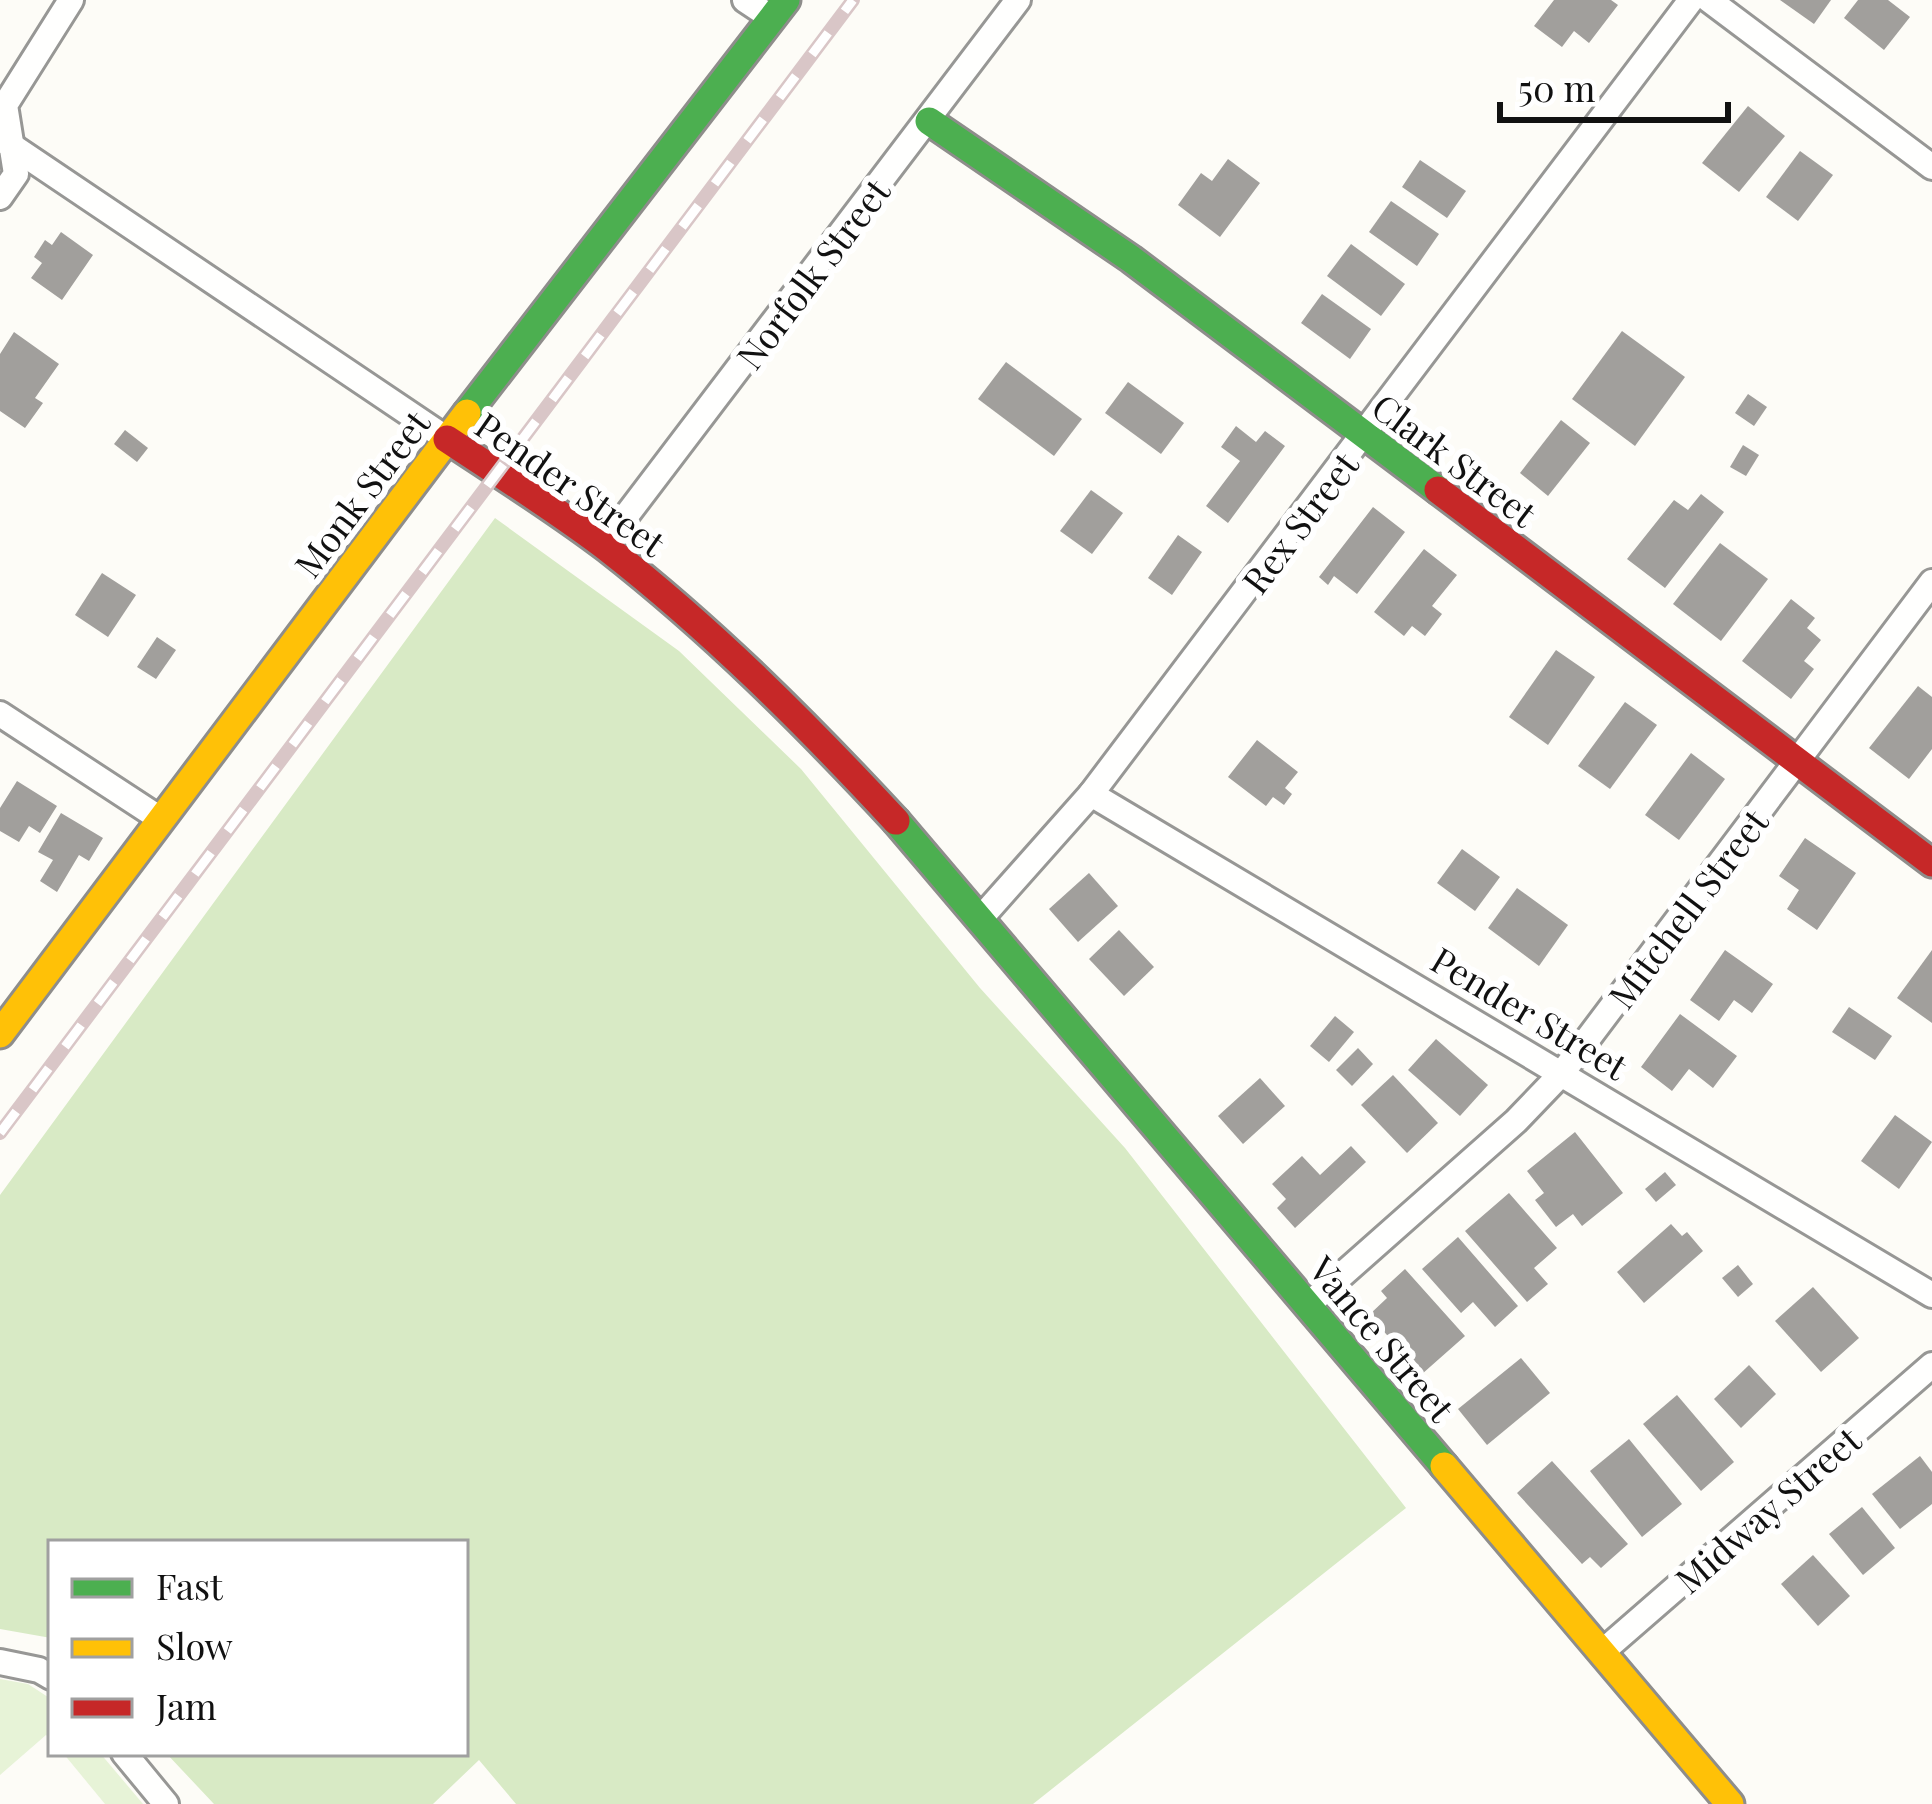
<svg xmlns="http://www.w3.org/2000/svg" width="1932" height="1804" font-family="'Playfair Display',serif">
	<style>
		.green { fill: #e7f3d7 }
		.forest { fill: #d8eac5 }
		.building { fill: #a19f9c }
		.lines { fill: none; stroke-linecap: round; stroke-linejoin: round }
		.street-casing { stroke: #979795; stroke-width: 30 }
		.fast-casing { stroke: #8e8d8b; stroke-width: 33 }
		.slow-casing { stroke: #8e8d8b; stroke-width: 33 }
		.jam-casing { stroke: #8e8d8b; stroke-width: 33 }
		.street { stroke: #fffffe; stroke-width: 24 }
		.fast { stroke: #4caf50; stroke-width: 27 }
		.slow { stroke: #ffc107; stroke-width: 27 }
		.jam { stroke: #c62828; stroke-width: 27 }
		.rail-casing { stroke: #d9c6c7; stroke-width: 14 }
		.rail { stroke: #fff; stroke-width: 9; stroke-dasharray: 27; stroke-linecap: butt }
		.labels { text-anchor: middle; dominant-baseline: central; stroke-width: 12; stroke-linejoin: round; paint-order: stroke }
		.street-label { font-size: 36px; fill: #111; stroke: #fff }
	</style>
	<rect width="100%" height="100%" fill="#fdfcf7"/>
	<g class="green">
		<polygon points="0,1679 28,1684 51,1699 51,1739 46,1735 0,1775"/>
		<polygon points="63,1753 100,1753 143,1804 105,1804"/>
	</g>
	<polygon class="forest" points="495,518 679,651 801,769 980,988 1125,1148 1406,1508 1033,1804 516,1804 479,1760 433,1804 214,1804 166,1753 465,1753 465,1543 51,1543 51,1638 0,1629 0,1195"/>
	<g class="building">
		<polygon points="1554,0 1611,0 1618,5 1589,43 1574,31 1562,47 1534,26"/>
		<polygon points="1780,0 1831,0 1814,24"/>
		<polygon points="1858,0 1888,0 1910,17 1884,50 1844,18"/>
		<polygon points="1748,106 1785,136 1739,192 1702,163"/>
		<polygon points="1800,151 1833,175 1798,221 1766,197"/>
		<polygon points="1228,159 1260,183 1220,237 1178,205 1201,173 1212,181"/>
		<polygon points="1420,160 1466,191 1447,218 1402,187"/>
		<polygon points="1391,201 1439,234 1417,266 1369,232"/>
		<polygon points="61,232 93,255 62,300 31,278 42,263 34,257 45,240 52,245"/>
		<polygon points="1351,244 1405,284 1381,316 1327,276"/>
		<polygon points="1322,294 1371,329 1350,359 1301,323"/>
		<polygon points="1622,331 1685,377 1635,446 1572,399"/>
		<polygon points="14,332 59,364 35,398 43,403 25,428 0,411 0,354"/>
		<polygon points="1006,362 1082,419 1054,456 978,399"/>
		<polygon points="1128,382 1184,423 1161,454 1105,413"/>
		<polygon points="1748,394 1767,407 1754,426 1735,413"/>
		<polygon points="1561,420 1590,443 1548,496 1520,473"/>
		<polygon points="1236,426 1256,442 1265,431 1285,446 1228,523 1206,506 1240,461 1221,447"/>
		<polygon points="125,430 148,448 137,462 114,444"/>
		<polygon points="1743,445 1759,455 1746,476 1730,467"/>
		<polygon points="1091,490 1123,513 1092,554 1060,531"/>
		<polygon points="1701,494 1724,512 1665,588 1627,559 1674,500 1688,510"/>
		<polygon points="1373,507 1405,532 1357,594 1334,576 1328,585 1319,577"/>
		<polygon points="1178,535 1202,552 1172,595 1148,578"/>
		<polygon points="1720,543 1768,579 1721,641 1673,604"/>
		<polygon points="1424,549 1457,575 1432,606 1442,614 1425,636 1412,626 1404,636 1374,612"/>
		<polygon points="102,573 136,595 108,637 75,615"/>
		<polygon points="1791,599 1815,618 1807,628 1821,640 1804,661 1814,669 1791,699 1742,661"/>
		<polygon points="157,637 176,650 156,679 137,667"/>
		<polygon points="1556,650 1595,677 1548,745 1509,717"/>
		<polygon points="1918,686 1932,697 1932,749 1909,779 1869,748"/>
		<polygon points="1625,702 1657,725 1610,789 1578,766"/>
		<polygon points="1257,740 1298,772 1285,788 1292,794 1284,805 1273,797 1266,806 1228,777"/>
		<polygon points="1691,753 1725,779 1679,840 1645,815"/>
		<polygon points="17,781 57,806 40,833 29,826 19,842 0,831 0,808"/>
		<polygon points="61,813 103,838 89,861 79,855 57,892 40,881 53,860 38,852"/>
		<polygon points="1805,838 1856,873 1817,930 1787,909 1799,890 1779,876"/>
		<polygon points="1462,849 1500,877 1475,911 1437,883"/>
		<polygon points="1089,873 1118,906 1078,942 1049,909"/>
		<polygon points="1517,888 1568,925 1539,966 1488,928"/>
		<polygon points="1119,930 1154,967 1124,996 1089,959"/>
		<polygon points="1725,950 1773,984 1752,1013 1734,1000 1719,1021 1690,1000"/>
		<polygon points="1932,950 1932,1023 1897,998"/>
		<polygon points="1849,1007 1892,1036 1875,1060 1832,1032"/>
		<polygon points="1680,1014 1737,1056 1713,1088 1689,1069 1672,1091 1641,1067"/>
		<polygon points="1335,1016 1354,1032 1329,1062 1310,1046"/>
		<polygon points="1436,1039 1488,1085 1460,1116 1408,1070"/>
		<polygon points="1358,1048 1373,1064 1352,1086 1336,1070"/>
		<polygon points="1393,1075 1438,1123 1407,1153 1361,1105"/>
		<polygon points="1260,1078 1285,1106 1243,1144 1218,1116"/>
		<polygon points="1895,1115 1932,1142 1899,1189 1861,1161"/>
		<polygon points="1575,1132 1623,1193 1582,1226 1573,1214 1556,1227 1535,1200 1544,1193 1527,1171"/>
		<polygon points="1351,1146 1366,1162 1295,1228 1277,1208 1286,1199 1272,1184 1302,1156 1320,1175"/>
		<polygon points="1665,1172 1676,1185 1656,1202 1645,1189"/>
		<polygon points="1509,1193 1557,1248 1534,1268 1548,1284 1527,1302 1465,1231"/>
		<polygon points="1671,1224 1682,1236 1687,1232 1703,1251 1644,1303 1617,1272"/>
		<polygon points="1458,1237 1518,1306 1495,1327 1473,1302 1461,1313 1422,1269"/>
		<polygon points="1738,1265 1753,1284 1738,1297 1722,1278"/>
		<polygon points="1405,1269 1465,1336 1422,1374 1369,1315 1387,1298 1381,1291"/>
		<polygon points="1813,1287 1859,1338 1821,1372 1775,1321"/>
		<polygon points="1521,1358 1550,1393 1487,1445 1458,1409"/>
		<polygon points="1749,1365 1776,1394 1741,1428 1714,1399"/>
		<polygon points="1677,1395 1734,1462 1701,1491 1643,1424"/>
		<polygon points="1629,1439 1682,1504 1642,1537 1590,1471"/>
		<polygon points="1920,1456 1932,1472 1932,1504 1900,1529 1872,1494"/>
		<polygon points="1552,1461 1628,1544 1601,1568 1590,1557 1582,1564 1517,1493"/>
		<polygon points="1862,1507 1895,1548 1863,1575 1829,1534"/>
		<polygon points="1813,1555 1850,1596 1818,1626 1781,1584"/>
	</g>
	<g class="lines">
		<defs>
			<g id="street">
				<polyline points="745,0 772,18"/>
				<polyline points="1709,0 1932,167"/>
				<polyline points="0,138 447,439"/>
				<polyline points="0,197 16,174 5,105 71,0"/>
				<polyline points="604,545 1018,0"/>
				<polyline points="0,714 159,818"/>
				<polyline points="1091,794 1932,1295"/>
				<polyline points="980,919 1091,794 1691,0"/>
				<polyline points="1308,1305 1516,1121 1562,1073 1932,582"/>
				<polyline points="1602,1652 1932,1365"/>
				<polyline points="0,1662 39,1670 51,1677"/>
				<polyline points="124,1753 166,1804"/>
			</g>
			<g id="fast">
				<polyline points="929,121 1131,259 1438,490"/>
				<polyline points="467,413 786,0"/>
				<polyline points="896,821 1444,1466"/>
			</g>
			<g id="slow">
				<polyline points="0,1034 467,413"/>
				<polyline points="1444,1466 1730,1804"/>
			</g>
			<g id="jam">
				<path d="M447 439C501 475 556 509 607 548 712 630 806 724 896 821"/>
				<polyline points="1438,490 1932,863"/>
			</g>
		</defs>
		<use href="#street" class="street-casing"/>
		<use href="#fast" class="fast-casing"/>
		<use href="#slow" class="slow-casing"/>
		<use href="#jam" class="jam-casing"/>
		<use href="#street" class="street"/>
		<use href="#fast" class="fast"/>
		<use href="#slow" class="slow"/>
		<use href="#jam" class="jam"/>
		<defs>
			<polyline id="rail" points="0,1133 853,0"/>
		</defs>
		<use href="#rail" class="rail-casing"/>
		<use href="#rail" class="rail"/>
	</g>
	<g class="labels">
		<g class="street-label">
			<text transform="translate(812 273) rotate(-53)">Norfolk Street</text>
			<text transform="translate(1455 459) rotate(37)">Clark Street</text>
			<text transform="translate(571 483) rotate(35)">Pender Street</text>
			<text transform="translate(361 493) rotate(-53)">Monk Street</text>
			<text transform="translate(1299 522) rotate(-53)">Rex Street</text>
			<text transform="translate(1687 908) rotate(-53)">Mitchell Street</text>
			<text transform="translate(1530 1012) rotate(31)">Pender Street</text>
			<text transform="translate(1383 1338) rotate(50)">Vance Street</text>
			<text transform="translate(1767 1509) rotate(-41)">Midway Street</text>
		</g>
	</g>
	<rect x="48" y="1540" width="420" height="216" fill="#ffffff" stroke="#a0a0a0" stroke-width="3"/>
	<rect x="72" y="1579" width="60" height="18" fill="#4caf50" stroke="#a0a0a0" stroke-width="3"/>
	<text x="156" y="1600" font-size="36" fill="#111111">Fast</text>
	<rect x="72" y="1639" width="60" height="18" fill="#ffc107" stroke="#a0a0a0" stroke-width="3"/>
	<text x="156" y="1660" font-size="36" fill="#111111">Slow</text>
	<rect x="72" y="1699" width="60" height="18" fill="#c62828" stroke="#a0a0a0" stroke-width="3"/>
	<text x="156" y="1720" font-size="36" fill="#111111">Jam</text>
	<path d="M1500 102v18h228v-18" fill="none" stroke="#111111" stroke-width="6"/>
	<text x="1518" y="102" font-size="36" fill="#111111" stroke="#ffffff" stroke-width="9" paint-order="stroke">50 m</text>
</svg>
